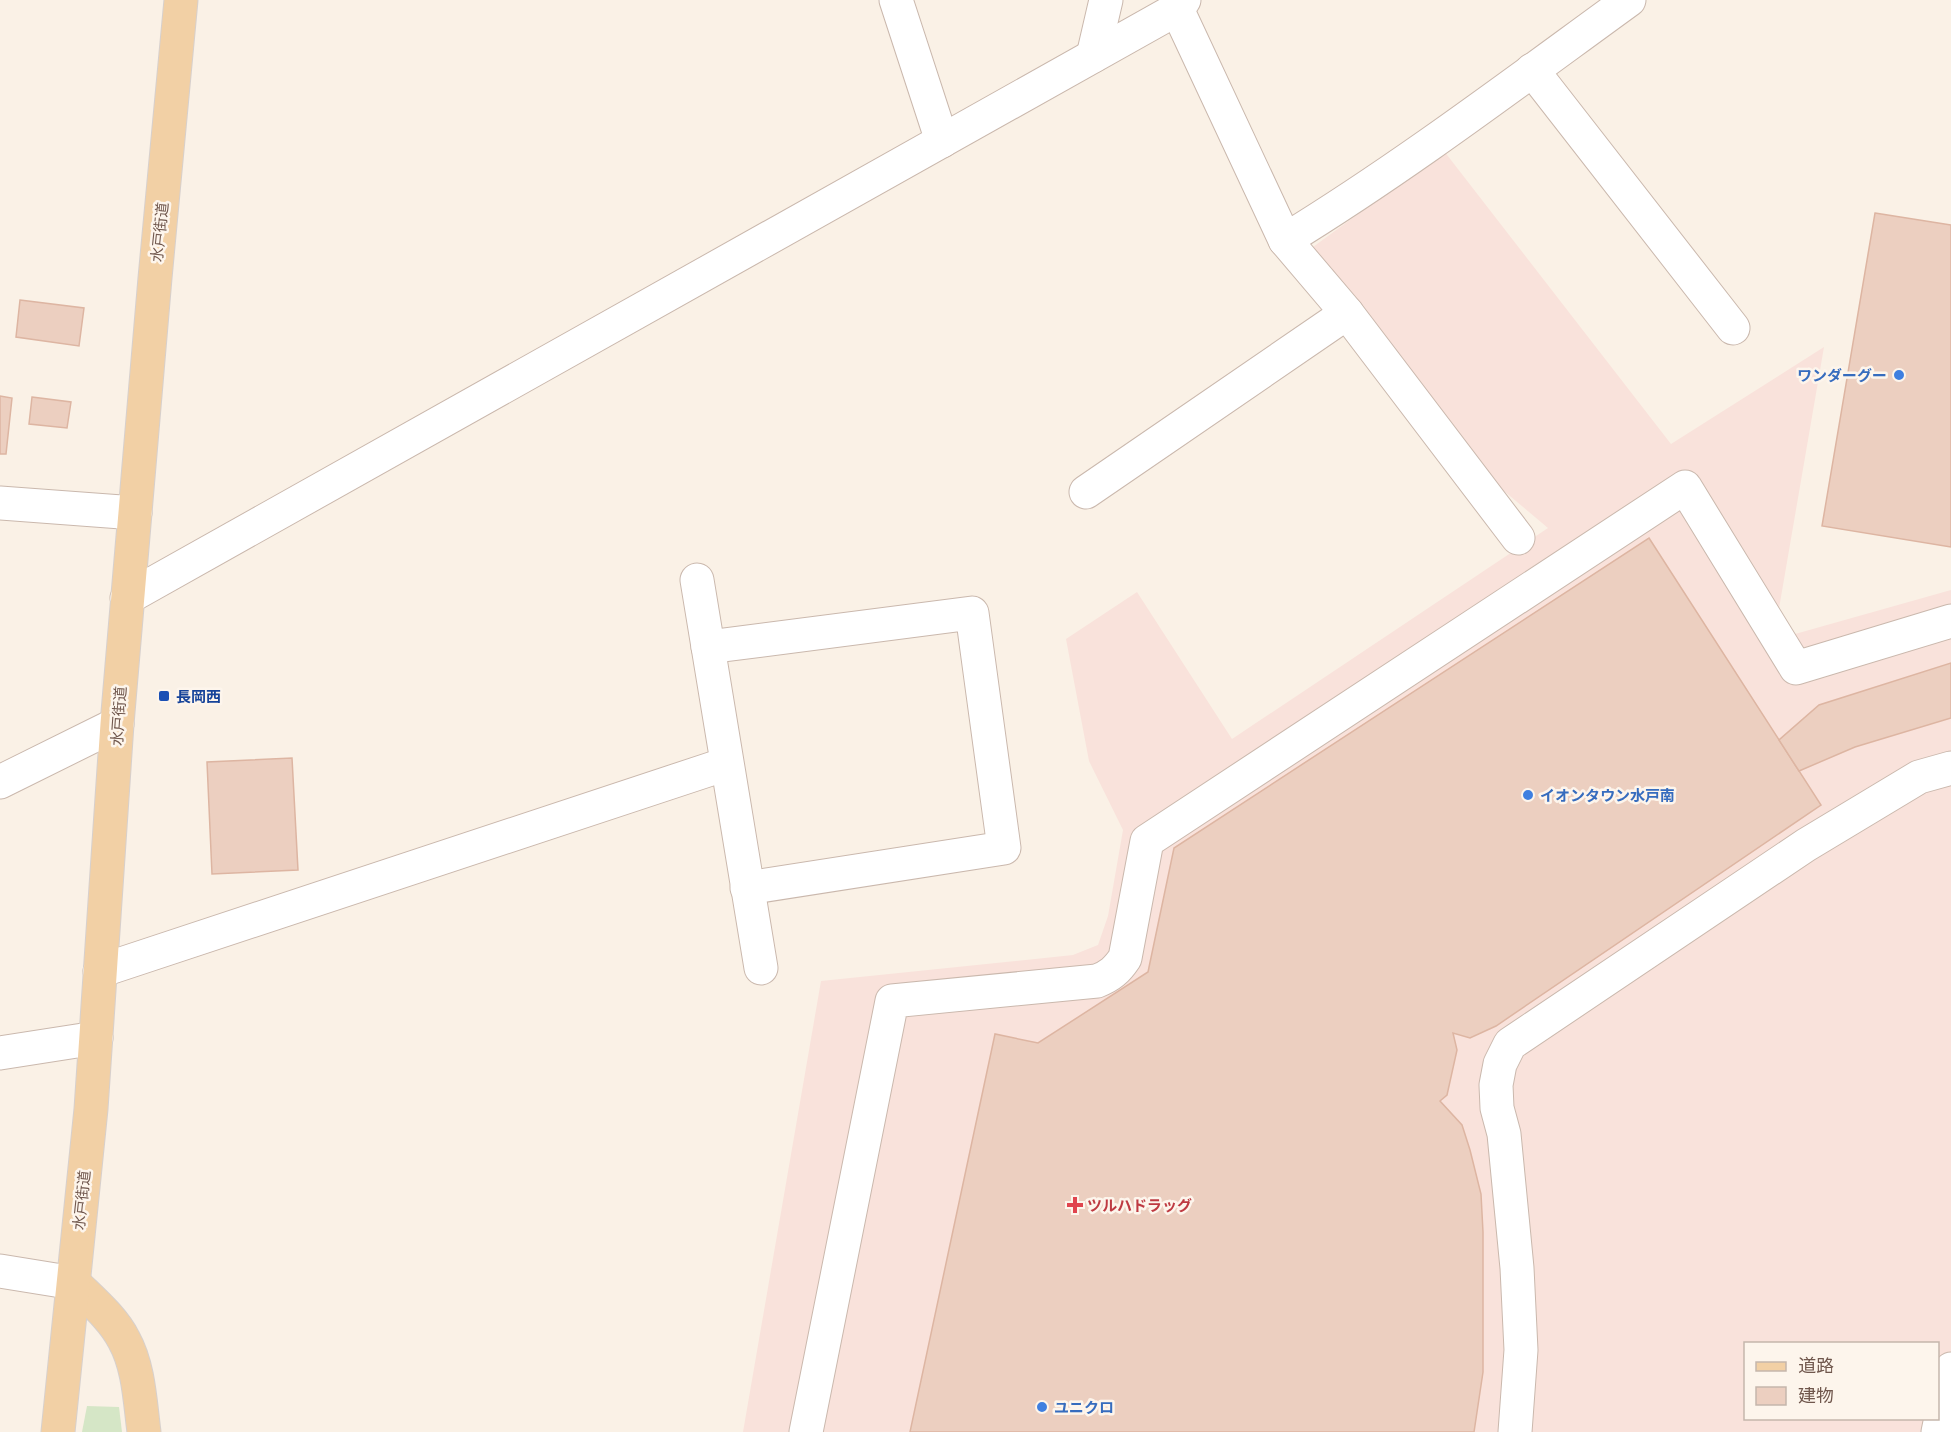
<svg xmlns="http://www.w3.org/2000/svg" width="1951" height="1432" font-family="'Open Sans','Noto Sans JP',sans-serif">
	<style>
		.commercial { fill: #f9e2db; fill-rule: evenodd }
		.green { fill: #d5e6c6 }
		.building { fill: #eccfc0; stroke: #ddb5a2; stroke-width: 1.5 }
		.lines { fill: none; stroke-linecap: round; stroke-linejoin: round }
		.minor-casing { stroke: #cab8ad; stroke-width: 35 }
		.major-casing { stroke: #d7d0cd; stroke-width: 35 }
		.minor { stroke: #fff; stroke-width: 33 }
		.major { stroke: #f2d0a5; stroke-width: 33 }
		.shop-dot { fill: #3f7fe0; stroke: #fdf5ec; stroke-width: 2 }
		.transit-dot { fill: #1a4fb4; stroke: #fdf5ec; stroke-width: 2 }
		.health-dot { fill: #e0444e; stroke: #fdf5ec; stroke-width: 2 }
		.labels { text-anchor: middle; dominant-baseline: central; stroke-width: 5; stroke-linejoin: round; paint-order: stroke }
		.street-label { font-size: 15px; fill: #70574d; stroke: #fdf5ec }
		.shop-label { font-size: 15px; font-weight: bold; fill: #366cbe; stroke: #fdf5ec; text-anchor: start }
		.transit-label { font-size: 15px; font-weight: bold; fill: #164399; stroke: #fdf5ec; text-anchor: start }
		.health-label { font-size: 15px; font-weight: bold; fill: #be3a42; stroke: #fdf5ec; text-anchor: start }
	</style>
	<rect width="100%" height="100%" fill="#faf1e6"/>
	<path class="commercial" d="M1444 151 1671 444 1824 347 1777 620 1788 636 1951 590V1432H743L821 981 1073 955 1098 945 1108 916 1123 830 1089 761 1066 639 1137 592 1232 739 1548 528 1491 480 1313 247ZM1746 1344H1938V1418H1746Z"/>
	<polygon class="green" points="87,1406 119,1407 122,1432 82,1432"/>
	<g class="building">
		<polygon points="1875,213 1951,225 1951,547 1822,526"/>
		<polygon points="20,300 84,308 79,346 16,337"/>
		<polygon points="0,396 12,398 6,454 0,454"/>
		<polygon points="32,397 71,402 67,428 29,424"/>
		<polygon points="1649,538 1821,805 1496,1026 1470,1038 1453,1033 1457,1050 1447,1095 1440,1101 1462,1125 1470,1150 1481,1194 1483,1232 1483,1372 1474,1432 910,1432 995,1034 1038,1043 1148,972 1174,848"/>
		<polygon points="1951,663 1951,718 1855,747 1799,771 1779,740 1819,705"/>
		<polygon points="292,758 298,870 212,874 207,762"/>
	</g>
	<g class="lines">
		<defs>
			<g id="minor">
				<polyline points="896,0 942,141"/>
				<path d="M1177 9 1285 240C1404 167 1516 82 1629 0"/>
				<polyline points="1093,56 1106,0"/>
				<polyline points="1532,70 1733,328"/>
				<polyline points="1285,240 1347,313 1518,538"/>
				<polyline points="1086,492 1347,313"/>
				<polyline points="0,503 135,513"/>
				<polyline points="697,580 761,968"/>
				<polyline points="127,598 1177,9 1184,0"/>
				<polyline points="708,647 972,613 1004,848 747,888"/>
				<polyline points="0,782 117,724"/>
				<polyline points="100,971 726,764"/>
				<polyline points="0,1053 96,1038"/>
				<polyline points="0,1271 74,1283"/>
				<path d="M806 1432 892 1001 1097 981C1110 976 1117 970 1125 958L1147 841 1685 487 1796 668 1951 621"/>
				<polyline points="1515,1432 1521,1350 1517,1268 1504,1134 1497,1108 1496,1085 1500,1064 1510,1044 1806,845 1919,777 1951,768"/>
				<polyline points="1938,1432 1951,1369"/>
			</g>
			<g id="major">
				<path d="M74 1283C91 1300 113 1318 124 1340 139 1367 140 1402 144 1432"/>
				<polyline points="58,1432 91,1109 117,724 155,278 181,0"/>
			</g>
		</defs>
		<use href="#minor" class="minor-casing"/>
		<use href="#major" class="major-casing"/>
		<use href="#minor" class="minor"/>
		<use href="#major" class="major"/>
	</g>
	<g class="shop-dot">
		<circle cx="1899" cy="375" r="6"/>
		<circle cx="1528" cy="795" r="6"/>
		<circle cx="1042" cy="1407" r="6"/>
	</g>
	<rect class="transit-dot" x="158" y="690" width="12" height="12" rx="3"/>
	<path class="health-dot" d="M1072 1196h6v6h6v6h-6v6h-6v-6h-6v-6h6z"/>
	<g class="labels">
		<g class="street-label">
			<text transform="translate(159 232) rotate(-84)">水戸街道</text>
			<text transform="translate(118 716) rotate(-86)">水戸街道</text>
			<text transform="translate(81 1200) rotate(-84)">水戸街道</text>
		</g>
		<g class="shop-label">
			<text x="1887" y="375" text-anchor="end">ワンダーグー</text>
			<text x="1540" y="795">イオンタウン水戸南</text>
			<text x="1054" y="1407">ユニクロ</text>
		</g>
		<g class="transit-label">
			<text x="176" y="696">長岡西</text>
		</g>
		<g class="health-label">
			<text x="1087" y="1205">ツルハドラッグ</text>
		</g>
	</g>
	<rect x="1744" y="1342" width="195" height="78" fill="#fdf5ec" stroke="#c5b6ac" stroke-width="1.5"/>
	<rect x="1756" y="1362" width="30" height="9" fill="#f2d0a5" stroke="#c5b6ac" stroke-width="1.5"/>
	<text x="1798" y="1372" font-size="18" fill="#70574d">道路</text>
	<rect x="1756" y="1387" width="30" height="18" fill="#eccfc0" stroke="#c5b6ac" stroke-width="1.5"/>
	<text x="1798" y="1402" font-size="18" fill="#70574d">建物</text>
</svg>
